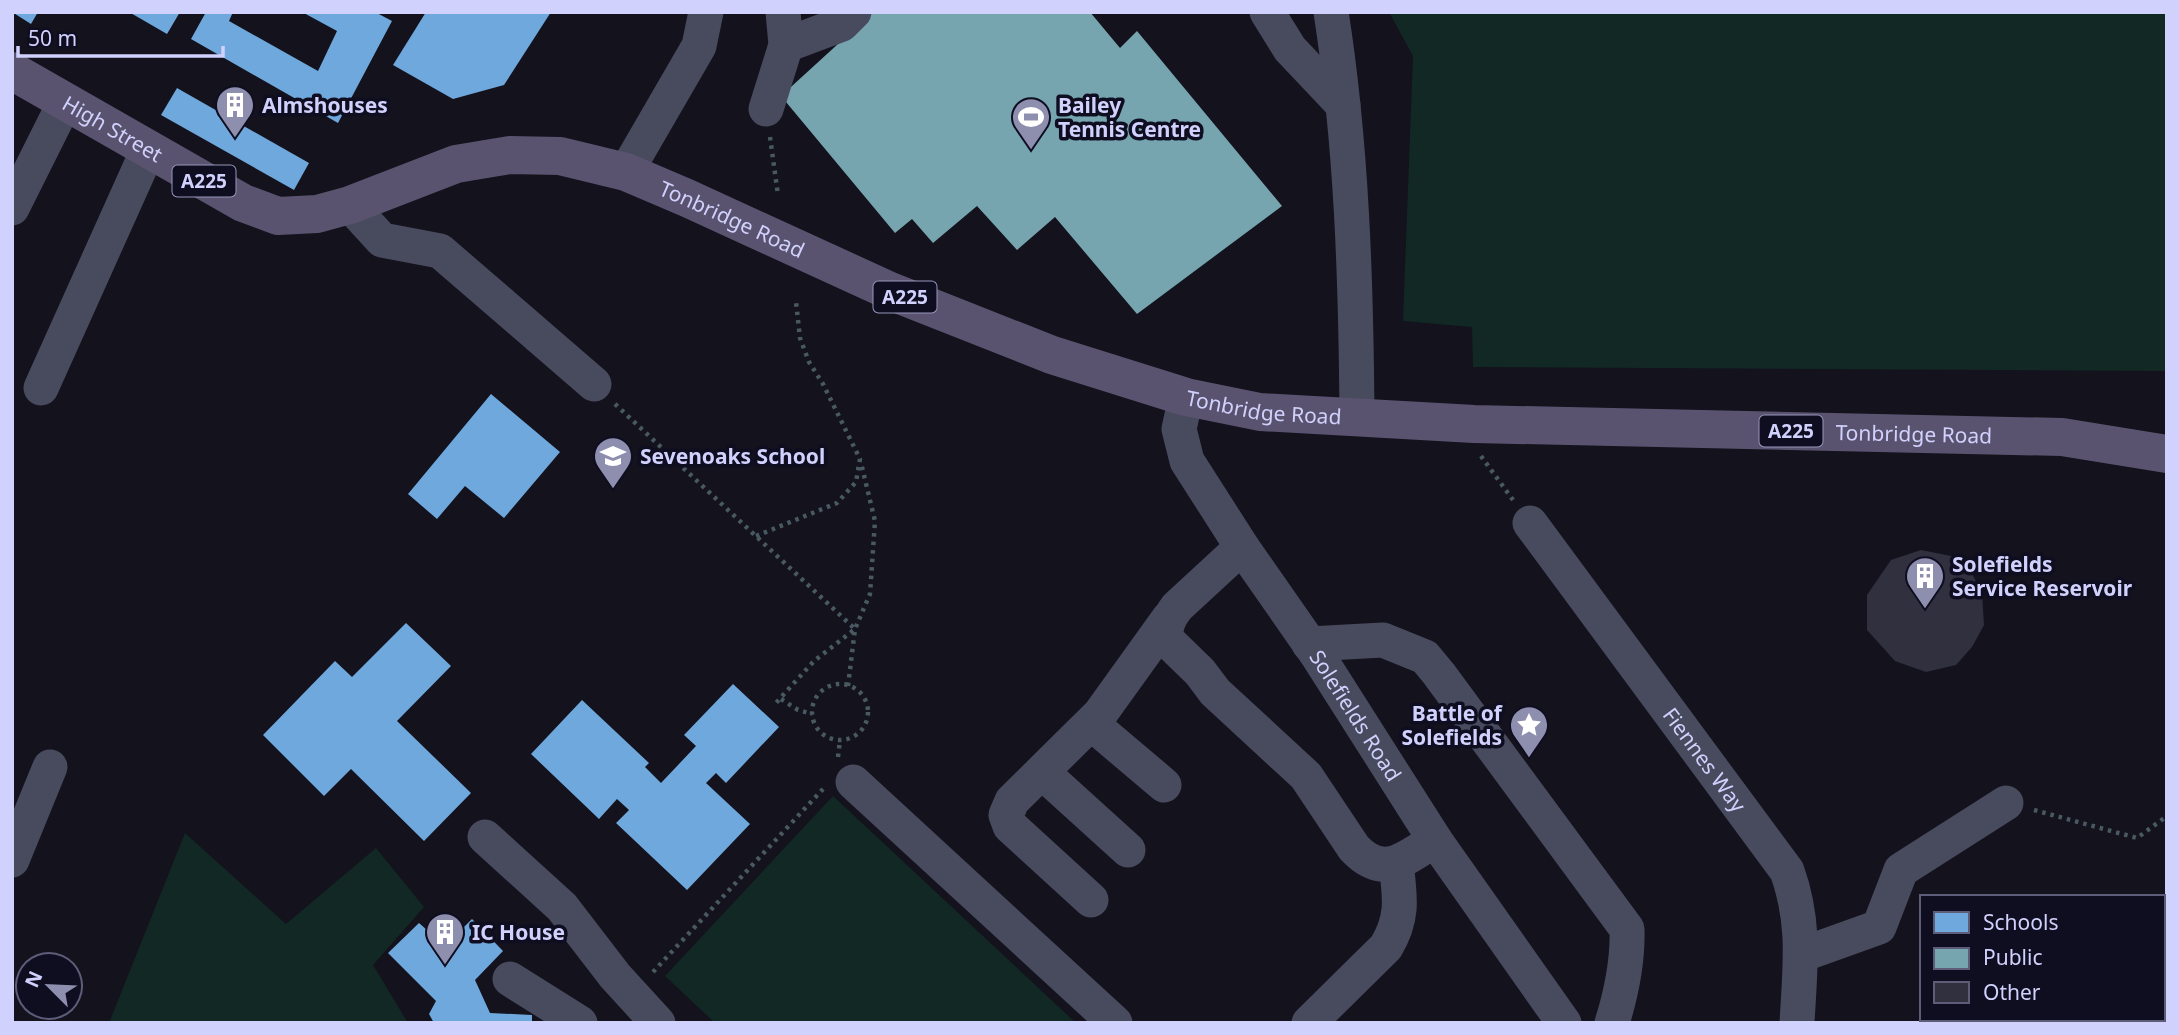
<svg xmlns="http://www.w3.org/2000/svg" width="2179" height="1035" font-family="'Noto Sans',sans-serif">
	<style>
		.green { fill: #122825 }
		.schools { fill: #6fa8dc }
		.public { fill: #76a5af }
		.building { fill: #31303f }
		.lines { fill: none; stroke-linecap: round; stroke-linejoin: round }
		.path { stroke: #495962; stroke-width: 4.5; stroke-dasharray: 3.5 5; stroke-linecap: butt }
		.minor { stroke: #484a5e; stroke-width: 35 }
		.major { stroke: #5a536f; stroke-width: 38 }
		.labels { text-anchor: middle; dominant-baseline: central; stroke-width: 7; stroke-linejoin: round; paint-order: stroke }
		.shield { fill: #0f0e21; stroke: #9796bb; stroke-width: 2 }
		.shield-label { font-size: 19px; font-weight: bold; fill: #d1d1fd }
		.poi-label { font-size: 21px; font-weight: bold; fill: #d1d1fd; stroke: #0f0e21; text-anchor: start }
		.street-label { font-size: 21px; fill: #d1d1fd; stroke: #0f0e21 }
	</style>
	<rect width="100%" height="100%" fill="#13121d"/>
	<g class="green">
		<polygon points="1389,12 2167,12 2167,371 1473,367 1472,327 1403,321 1413,56"/>
		<polygon points="833,796 1076,1023 715,1023 665,976"/>
		<polygon points="185,833 286,924 376,848 424,907 373,965 408,1023 109,1023"/>
	</g>
	<g class="schools">
		<polygon points="12,12 38,12 31,24"/>
		<polygon points="129,12 180,12 167,34"/>
		<polygon points="206,12 233,12 229,21 318,71 337,31 302,12 375,12 392,21 338,123 191,39"/>
		<polygon points="426,12 551,12 504,85 453,99 393,65"/>
		<polygon points="177,88 309,163 294,190 161,115"/>
		<polygon points="491,394 560,452 504,518 465,486 437,519 408,494"/>
		<polygon points="406,623 451,666 397,721 471,793 424,841 351,769 324,796 263,735 335,661 352,677"/>
		<polygon points="733,684 779,727 726,783 716,773 706,783 750,824 687,890 616,823 629,810 617,799 599,819 531,754 582,700 649,763 645,767 661,783 696,746 684,735"/>
		<polygon points="472,919 503,951 475,980 490,1013 532,1015 532,1023 434,1023 429,1014 436,1001 388,953 419,923 445,946"/>
	</g>
	<polygon class="public" points="873,12 1090,12 1120,48 1137,31 1282,206 1137,314 1055,217 1017,250 977,206 933,243 912,219 895,233 781,96"/>
	<polygon class="building" points="1921,550 1951,556 1971,572 1982,593 1984,625 1972,647 1956,665 1926,672 1895,661 1867,630 1867,595 1891,560"/>
	<g class="lines">
		<g class="path">
			<polyline points="770,137 778,195"/>
			<polyline points="615,404 855,629 814,661 775,704"/>
			<polyline points="1481,456 1513,500"/>
			<polyline points="756,536 837,503 856,482 860,459 823,384 809,362 800,338 796,302"/>
			<circle cx="840" cy="712" r="28"/>
			<polyline points="848,686 855,629 870,594 875,521 861,463"/>
			<polyline points="781,699 798,710 812,714"/>
			<polyline points="838,757 840,740"/>
			<polyline points="2034,810 2137,838 2167,816"/>
			<polyline points="653,972 823,789"/>
		</g>
		<g class="minor">
			<polyline points="1267,12 1290,49 1343,105"/>
			<path d="M1331 12C1352 146 1356 282 1357 417"/>
			<polyline points="786,45 842,24 854,12"/>
			<polyline points="766,109 786,45 783,12"/>
			<polyline points="626,172 699,46 706,12"/>
			<polyline points="350,205 382,240 440,251 594,384"/>
			<polyline points="12,208 65,102"/>
			<polyline points="41,388 148,150"/>
			<path id="s1" d="M1186 397 1179 429 1187 461 1242 547 1318 656 1435 840 1564 1023"/>
			<path id="s2" d="M1530 523 1787 871C1806 924 1800 967 1797 1023"/>
			<path d="M1242 547 1177 607C1169 618 1165 625 1166 639L1200 672 1215 692 1306 776 1354 848C1384 880 1405 858 1435 840"/>
			<path d="M1309 644 1383 640 1425 657 1439 674 1627 929C1628 962 1622 991 1612 1023"/>
			<polyline points="1092,724 1164,785"/>
			<polyline points="1042,772 1128,850"/>
			<polyline points="853,782 1115,1023"/>
			<polyline points="485,837 562,907 615,976 658,1023"/>
			<polyline points="12,860 50,767"/>
			<polyline points="1091,900 1010,826 1006,815 1012,801 1100,714 1169,618"/>
			<polyline points="1801,955 1879,927 1901,870 2006,803"/>
			<polyline points="510,979 580,1023"/>
			<path d="M1309 1023 1386 947C1404 917 1400 897 1396 863"/>
			<polyline points="1987,1023 1992,1019"/>
		</g>
		<path class="major" id="s3" d="M12 71 243 203 278 216 317 214 350 205 456 164 510 155 560 156 626 172 687 198 890 291 1052 355 1186 397 1260 412 1474 424 2062 437 2167 454"/>
	</g>
	<defs>
		<symbol id="building-pin" viewBox="-11 -11 22 30"><path d="M0 17L-7.5 6A9.5 9.5 0 1 1 7.5 6Z" fill="#8e8eaf" stroke="#0f0e21"/><path d="M-4-6H4V6H1V3H-1V6H-4ZM-2.5-4.3h1.7v1.8h-1.7ZM.8-4.3h1.7v1.8H.8ZM-2.5-1h1.7V.8h-1.7ZM.8-1h1.7V.8H.8Z" fill="#fff"/></symbol>
		<symbol id="stadium-pin" viewBox="-11 -11 22 30"><path d="M0 17L-7.5 6A9.5 9.5 0 1 1 7.5 6Z" fill="#8e8eaf" stroke="#0f0e21"/><path d="M0-5a6.5 5 0 1 0 0 10a6.5 5 0 1 0 0-10ZM-3.5-1.8h7v3.6h-7Z" fill="#fff"/></symbol>
		<symbol id="school-pin" viewBox="-11 -11 22 30"><path d="M0 17L-7.5 6A9.5 9.5 0 1 1 7.5 6Z" fill="#8e8eaf" stroke="#0f0e21"/><path d="M0-5L7-2L0 1L-7-2ZM-4 1L0 2.5L4 1V4Q0 6-4 4Z" fill="#fff"/></symbol>
		<symbol id="sight-pin" viewBox="-11 -11 22 30"><path d="M0 17L-7.5 6A9.5 9.5 0 1 1 7.5 6Z" fill="#8e8eaf" stroke="#0f0e21"/><path d="M0-6L1.8-2.2L6-1.7L2.9 1.2L3.7 5.4L0 3.3L-3.7 5.4L-2.9 1.2L-6-1.7L-1.8-2.2Z" fill="#fff"/></symbol>
	</defs>
	<g fill-rule="evenodd">
		<use href="#building-pin" x="213" y="83" width="44" height="60"/>
		<use href="#stadium-pin" x="1009" y="95" width="44" height="60"/>
		<use href="#school-pin" x="591" y="434" width="44" height="60"/>
		<use href="#building-pin" x="1903" y="554" width="44" height="60"/>
		<use href="#sight-pin" x="1507" y="703" width="44" height="60"/>
		<use href="#building-pin" x="423" y="910" width="44" height="60"/>
	</g>
	<g class="labels">
		<g class="shield">
			<rect x="172.5" y="165.5" width="63" height="31" rx="5"/>
			<rect x="873.5" y="281.5" width="63" height="31" rx="5"/>
			<rect x="1759.5" y="415.5" width="63" height="31" rx="5"/>
		</g>
		<g class="shield-label">
			<text x="204" y="181">A225</text>
			<text x="905" y="297">A225</text>
			<text x="1791" y="431">A225</text>
		</g>
		<g class="poi-label">
			<text x="262" y="105">Almshouses</text>
			<text x="1058" y="105">Bailey<tspan x="1058" dy="24">Tennis Centre</tspan></text>
			<text x="640" y="456">Sevenoaks School</text>
			<text x="1952" y="564">Solefields<tspan x="1952" dy="24">Service Reservoir</tspan></text>
			<text x="1502" y="713" text-anchor="end">Battle of<tspan x="1502" dy="24">Solefields</tspan></text>
			<text x="472" y="932">IC House</text>
		</g>
		<g class="street-label">
			<text stroke="none"><textPath href="#s3" startOffset="116">High Street</textPath></text>
			<text stroke="none"><textPath href="#s3" startOffset="779">Tonbridge Road</textPath></text>
			<text stroke="none"><textPath href="#s3" startOffset="1346">Tonbridge Road</textPath></text>
			<text stroke="none"><textPath href="#s3" startOffset="1997">Tonbridge Road</textPath></text>
			<text stroke="none"><textPath href="#s1" startOffset="371">Solefields Road</textPath></text>
			<text stroke="none"><textPath href="#s2" startOffset="294">Fiennes Way</textPath></text>
		</g>
	</g>
	<rect width="2179" height="1035" fill="none" stroke="#d1d1fd" stroke-width="28"/>
	<rect x="1920" y="895" width="245" height="126" fill="#0f0e21" stroke="#5d5c79" stroke-width="2"/>
	<rect x="1934" y="912" width="35" height="21" fill="#6fa8dc" stroke="#5d5c79" stroke-width="2"/>
	<text x="1983" y="930" font-size="21" fill="#d1d1fd">Schools</text>
	<rect x="1934" y="948" width="35" height="21" fill="#76a5af" stroke="#5d5c79" stroke-width="2"/>
	<text x="1983" y="965" font-size="21" fill="#d1d1fd">Public</text>
	<rect x="1934" y="982" width="35" height="21" fill="#31303f" stroke="#5d5c79" stroke-width="2"/>
	<text x="1983" y="1000" font-size="21" fill="#d1d1fd">Other</text>
	<g transform="translate(49 986) rotate(294)"><circle r="33" fill="#0f0e21" stroke="#5d5c79" stroke-width="2"/>
	<path d="M0-5L12 26L0 18L-12 26Z" fill="#8e8eaf"/>
	<text y="-10" font-size="19" font-weight="bold" text-anchor="middle" fill="#d1d1fd">N</text>
	</g>
	<path d="M18 46v10h205v-10" fill="none" stroke="#d1d1fd" stroke-width="3.5"/>
	<text x="28" y="46" font-size="21" fill="#d1d1fd" stroke="#0f0e21" stroke-width="5" paint-order="stroke">50 m</text>
</svg>
